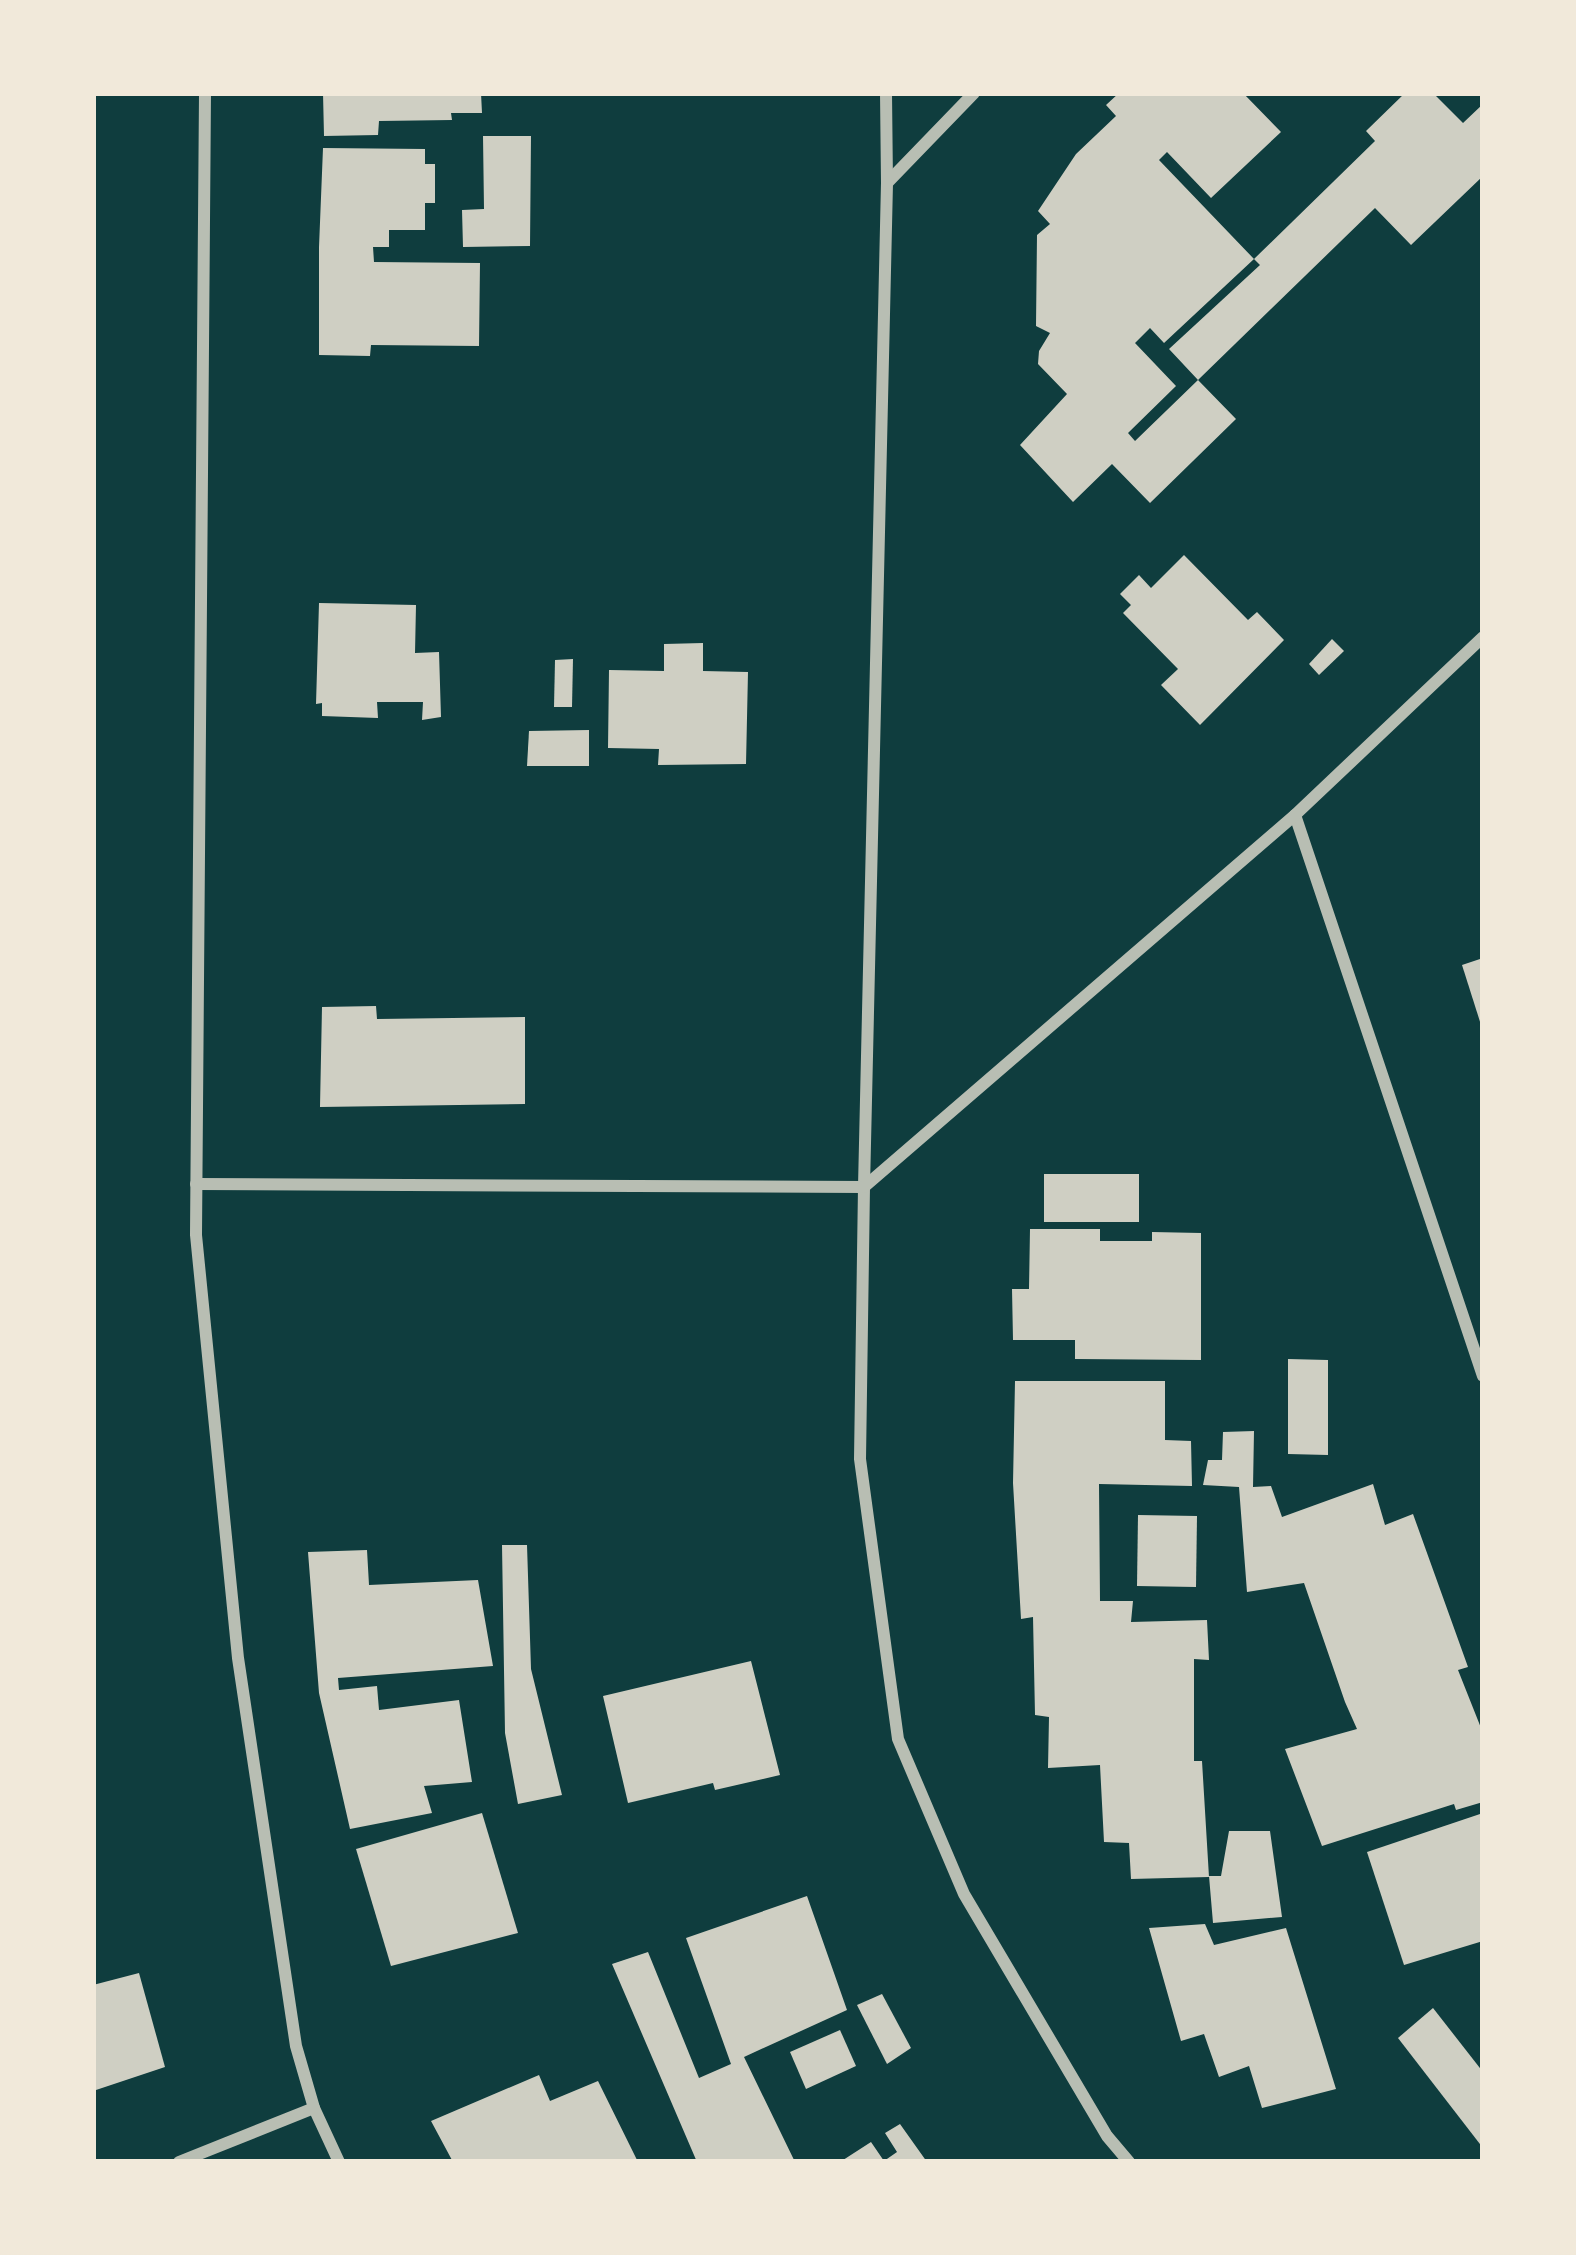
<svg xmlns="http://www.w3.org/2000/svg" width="1576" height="2255" font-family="'DM Sans',sans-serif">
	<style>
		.building { fill: #cfcfc3 }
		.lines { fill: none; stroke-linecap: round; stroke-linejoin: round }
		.minor { stroke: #b8beb3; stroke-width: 12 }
	</style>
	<rect width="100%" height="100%" fill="#0f3d3e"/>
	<g class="building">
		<polygon points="323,93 481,93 482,113 451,113 452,120 379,121 378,135 324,136"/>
		<polygon points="1119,93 1243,93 1281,132 1211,198 1167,152 1159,160 1254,259 1164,343 1150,328 1135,343 1176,386 1128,433 1135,441 1198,380 1236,419 1150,503 1112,464 1073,502 1020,445 1067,394 1038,364 1039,351 1050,333 1036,326 1037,235 1050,224 1038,211 1076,154 1116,116 1106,105"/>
		<polygon points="1405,93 1433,93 1463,123 1483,104 1483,176 1411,245 1375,208 1198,380 1169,349 1260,265 1254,259 1375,141 1366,131"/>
		<polygon points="483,136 531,136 530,246 463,247 462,210 484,209"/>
		<polygon points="323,148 425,149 425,164 435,164 435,203 425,203 425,230 389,230 389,247 373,247 374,262 480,263 479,346 371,345 370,356 319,355 319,247"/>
		<polygon points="1184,555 1248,620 1257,612 1284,640 1200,725 1161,685 1178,669 1123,613 1131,605 1120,594 1139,575 1151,588"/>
		<polygon points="319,603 416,605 415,653 439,652 441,717 422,720 423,702 377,702 378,718 322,716 322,703 316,704"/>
		<polygon points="1332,639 1344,651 1319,675 1309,664"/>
		<polygon points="703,643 703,671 748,672 746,764 658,765 659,749 608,748 609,670 664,671 664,644"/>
		<polygon points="573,659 572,707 554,707 555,660"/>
		<polygon points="589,730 589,766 527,766 529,731"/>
		<polygon points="1483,958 1483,1028 1482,1028 1462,965"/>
		<polygon points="376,1006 377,1019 525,1017 525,1104 320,1107 322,1007"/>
		<rect x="1044" y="1174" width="95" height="48"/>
		<polygon points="1030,1229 1100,1229 1100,1241 1152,1241 1152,1232 1201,1233 1201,1360 1075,1359 1075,1340 1013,1340 1012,1289 1029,1289"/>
		<polygon points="1288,1359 1328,1360 1328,1455 1288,1454"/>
		<polygon points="1015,1381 1165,1381 1165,1440 1191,1441 1192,1486 1099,1484 1100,1601 1133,1601 1131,1622 1207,1620 1209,1660 1194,1659 1194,1761 1202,1761 1209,1877 1131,1879 1129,1843 1104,1842 1100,1765 1048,1768 1049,1717 1035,1715 1033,1617 1021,1619 1013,1483"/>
		<polygon points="1254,1431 1253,1487 1271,1486 1282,1517 1373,1484 1385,1525 1413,1514 1468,1667 1458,1670 1483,1733 1483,1802 1456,1810 1454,1804 1322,1846 1285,1749 1357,1729 1345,1702 1304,1583 1247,1592 1239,1487 1203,1485 1208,1460 1222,1460 1223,1432"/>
		<polygon points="1138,1515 1197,1516 1196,1587 1137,1586"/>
		<polygon points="502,1545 527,1545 531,1669 562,1795 518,1804 505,1733"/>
		<polygon points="367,1550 369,1585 478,1580 493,1666 338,1678 339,1690 377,1686 379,1710 459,1700 472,1782 424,1786 432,1813 350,1829 319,1693 308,1552"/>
		<polygon points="751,1661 780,1775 715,1790 713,1783 628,1803 603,1696"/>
		<polygon points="482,1813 518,1933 391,1966 356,1849"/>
		<polygon points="1483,1813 1483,1941 1404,1965 1367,1852"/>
		<polygon points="1229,1831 1270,1831 1282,1917 1213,1923 1209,1876 1221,1876"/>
		<polygon points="807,1896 847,2010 744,2057 795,2162 697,2162 612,1964 648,1952 699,2078 731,2064 686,1938"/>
		<polygon points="1205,1924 1214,1945 1286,1928 1336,2089 1262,2108 1249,2066 1219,2077 1204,2034 1181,2041 1149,1928"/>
		<polygon points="139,1973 165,2067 93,2091 93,1985"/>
		<polygon points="882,1994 911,2048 887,2064 857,2005"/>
		<polygon points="1433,2008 1483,2072 1483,2148 1398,2038"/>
		<polygon points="840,2030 856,2066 806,2089 790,2052"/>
		<polygon points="539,2075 550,2101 598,2081 638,2162 453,2162 431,2121"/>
		<polygon points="900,2124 927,2162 840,2162 871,2142 884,2161 897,2152 885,2133"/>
	</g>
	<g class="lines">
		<g class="minor">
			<polyline points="205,93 196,1235 238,1658 296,2046 314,2108 339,2162"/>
			<polyline points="886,93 887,183 864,1187 860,1459 898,1739 964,1894 1107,2136 1129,2162"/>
			<polyline points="887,183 974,93"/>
			<polyline points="1295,815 1483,1376"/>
			<polyline points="196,1184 864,1187"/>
			<polyline points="864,1187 1295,815 1483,637"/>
			<polyline points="179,2162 314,2108"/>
		</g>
	</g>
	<rect width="1576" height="2255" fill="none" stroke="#f1e9da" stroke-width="192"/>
</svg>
